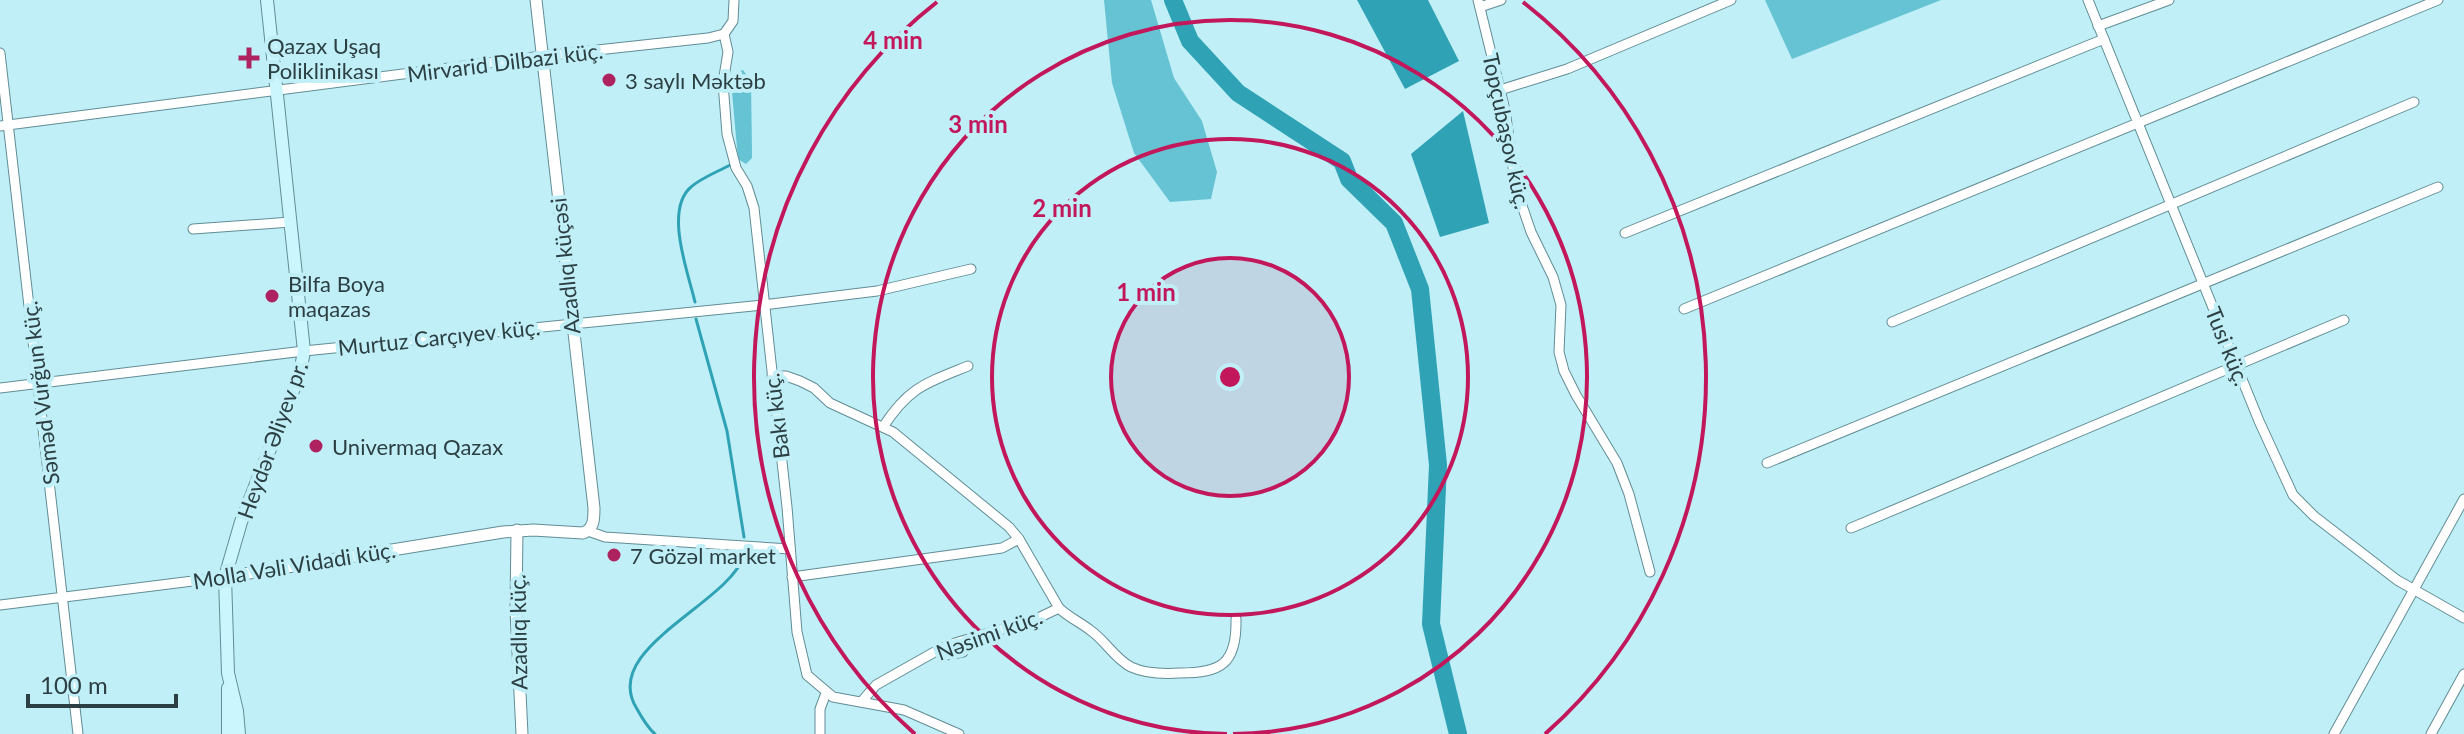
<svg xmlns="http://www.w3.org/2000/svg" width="2464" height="734" font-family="Lato,sans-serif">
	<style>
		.green { fill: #66c3d3 }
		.water { fill: #2fa3b5 }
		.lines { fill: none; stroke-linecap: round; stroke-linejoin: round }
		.stream { stroke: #2fa3b5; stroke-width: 3 }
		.river { stroke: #2fa3b5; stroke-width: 18 }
		.minor-casing { stroke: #618d95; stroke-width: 11 }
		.tertiary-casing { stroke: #618d95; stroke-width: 13 }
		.secondary-casing { stroke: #618d95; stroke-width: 14 }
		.minor { stroke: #fff; stroke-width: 9 }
		.tertiary { stroke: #fff; stroke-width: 11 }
		.secondary { stroke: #cbf6fd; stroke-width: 12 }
		.ring { fill: none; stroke: #c2185b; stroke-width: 4 }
		.poi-dot { fill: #ae2260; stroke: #c0eff7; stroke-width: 3 }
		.labels { text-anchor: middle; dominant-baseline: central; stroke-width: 8; stroke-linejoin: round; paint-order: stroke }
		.poi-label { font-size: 22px; fill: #2c3f43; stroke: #c0eff7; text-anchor: start }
		.street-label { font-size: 22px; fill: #2c3f43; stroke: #c0eff7 }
		.centre { fill: #c2185b; stroke: #c0eff7; stroke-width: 4 }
		.ring-label { font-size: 24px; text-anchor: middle; font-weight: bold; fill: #c2185b; stroke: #c0eff7; stroke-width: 8; stroke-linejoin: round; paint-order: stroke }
	</style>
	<rect width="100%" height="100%" fill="#c0eff7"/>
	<g class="green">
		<polygon points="1104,0 1151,0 1174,78 1202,121 1217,172 1211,199 1170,202 1134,153 1112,83"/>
		<polygon points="1765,0 1941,0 1792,59"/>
		<polygon points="743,70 751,81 752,151 752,158 746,164 738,159 731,81 737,72"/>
	</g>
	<g class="water">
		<polygon points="1357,0 1428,0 1459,61 1405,89"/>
		<polygon points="1463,111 1489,223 1440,237 1411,154"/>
	</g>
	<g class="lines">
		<g class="stream">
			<path d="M695 302C688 272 664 210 691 187 701 178 717 172 730 165"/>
			<polyline points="696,319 727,431 744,537"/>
			<path d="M655 734C647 727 642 718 637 709 599 649 727 605 744 556"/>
		</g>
		<polyline class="river" points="1173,0 1190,41 1238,93 1342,161 1349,179 1394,223 1420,289 1438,465 1431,624 1458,734"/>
		<defs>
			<g id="minor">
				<polyline points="1478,0 1505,110 1516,188 1531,232 1553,277 1561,305 1559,352 1564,371 1576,395 1617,463 1629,494 1650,572"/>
				<polyline points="2088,0 2259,421 2293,495 2314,516 2397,580 2464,618"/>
				<polyline points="1480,7 1501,0"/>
				<polyline points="2098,26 2169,0"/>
				<polyline points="724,34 728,52 723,83 727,134 736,168 747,186 754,208 787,507 797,632 807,675 833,697 904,710 959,734"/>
				<polyline points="724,34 733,21 734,0"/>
				<polyline points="0,53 78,734"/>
				<polyline points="1500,90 1567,69 1731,0"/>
				<polyline points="0,126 542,56 708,38 724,34"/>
				<polyline points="193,229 291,222"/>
				<polyline points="1625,233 2104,39"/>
				<polyline points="1684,309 2438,0"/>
				<polyline points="1892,322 2414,102"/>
				<polyline points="772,376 786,376 800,381 814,388 830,403 893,432 1009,527 1019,539"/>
				<polyline points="0,388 304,351 763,305 877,291 971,269"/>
				<path d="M883 427C909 387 926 383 968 366"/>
				<polyline points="1767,463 2438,187"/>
				<polyline points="1851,528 2344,320"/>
				<polyline points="588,531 605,537 790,549"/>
				<polyline points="792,577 1002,548 1019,539 1059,608 1036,619 955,643 938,650 876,685 862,701"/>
				<polyline points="0,605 225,577"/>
				<path d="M1059 608C1068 617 1080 622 1090 630 1105 640 1115 659 1131 667 1146 674 1164 674 1180 673 1221 673 1237 664 1236 619"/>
				<polyline points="938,650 946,655 963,652"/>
				<polyline points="820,734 820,709 826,693"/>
				<polyline points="2334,734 2464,499"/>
				<polyline points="2431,734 2464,674"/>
			</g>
			<g id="tertiary">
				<polyline points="517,530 516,611 522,734"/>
				<path d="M225 577 503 532 533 530 583 533C594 529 594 519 594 508L536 0"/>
			</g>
			<g id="secondary">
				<polyline points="228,688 228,734"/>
				<polyline points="239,734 237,711 228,673 225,577 241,522 300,373 304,351 267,0"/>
			</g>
		</defs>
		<use href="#minor" class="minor-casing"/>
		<use href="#tertiary" class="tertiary-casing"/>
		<use href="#secondary" class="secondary-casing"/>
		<use href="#minor" class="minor"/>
		<use href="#tertiary" class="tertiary"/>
		<use href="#secondary" class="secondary"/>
	</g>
	<circle cx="1230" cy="377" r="119" fill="#c2185b" fill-opacity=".12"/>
	<g class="ring">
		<circle cx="1230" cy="377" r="119"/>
		<circle cx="1230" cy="377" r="238"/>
		<path d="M1227 734A357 357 0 1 1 1233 734"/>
		<path d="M915 734A476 476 0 0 1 937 2M1523 2A476 476 0 0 1 1545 734"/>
	</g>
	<g class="poi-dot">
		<path d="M245 46h8v8h8v8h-8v8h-8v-8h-8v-8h8z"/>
		<circle cx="609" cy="80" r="8"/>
		<circle cx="272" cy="296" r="8"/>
		<circle cx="316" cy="446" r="8"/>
		<circle cx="614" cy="555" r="8"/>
	</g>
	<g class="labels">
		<g class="poi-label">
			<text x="267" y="45">Qazax Uşaq<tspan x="267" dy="25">Poliklinikası</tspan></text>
			<text x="625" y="80">3 saylı Məktəb</text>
			<text x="288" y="283">Bilfa Boya<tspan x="288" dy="25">maqazas</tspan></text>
			<text x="332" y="446">Univermaq Qazax</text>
			<text x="630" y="555">7 Gözəl market</text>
		</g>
		<g class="street-label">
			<text transform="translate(505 62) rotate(-7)">Mirvarid Dilbazi küç.</text>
			<text transform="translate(1507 131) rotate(78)">Topçubaşov küç.</text>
			<text transform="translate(565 266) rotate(-96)">Azadlıq küçəsi</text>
			<text transform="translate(439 337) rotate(-6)">Murtuz Carçıyev küç.</text>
			<text transform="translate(2228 346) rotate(68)">Tusi küç.</text>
			<text transform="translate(40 393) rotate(-97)">Səməd Vurğun küç.</text>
			<text transform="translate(776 416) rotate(-97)">Bakı küç.</text>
			<text transform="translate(272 440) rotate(-70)">Heydər Əliyev pr.</text>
			<text transform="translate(294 565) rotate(-9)">Molla Vəli Vidadi küç.</text>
			<text transform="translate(518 632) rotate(-91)">Azadlıq küç.</text>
			<text transform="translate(989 634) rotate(-20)">Nəsimi küç.</text>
		</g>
	</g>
	<circle cx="1230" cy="377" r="12" class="centre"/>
	<g class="ring-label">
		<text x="893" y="49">4 min</text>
		<text x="978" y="133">3 min</text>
		<text x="1062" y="217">2 min</text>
		<text x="1146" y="301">1 min</text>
	</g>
	<path d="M28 694v12h148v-12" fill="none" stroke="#2c3f43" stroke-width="4"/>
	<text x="40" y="694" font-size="24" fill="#2c3f43" stroke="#c0eff7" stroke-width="6" paint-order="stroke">100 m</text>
</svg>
